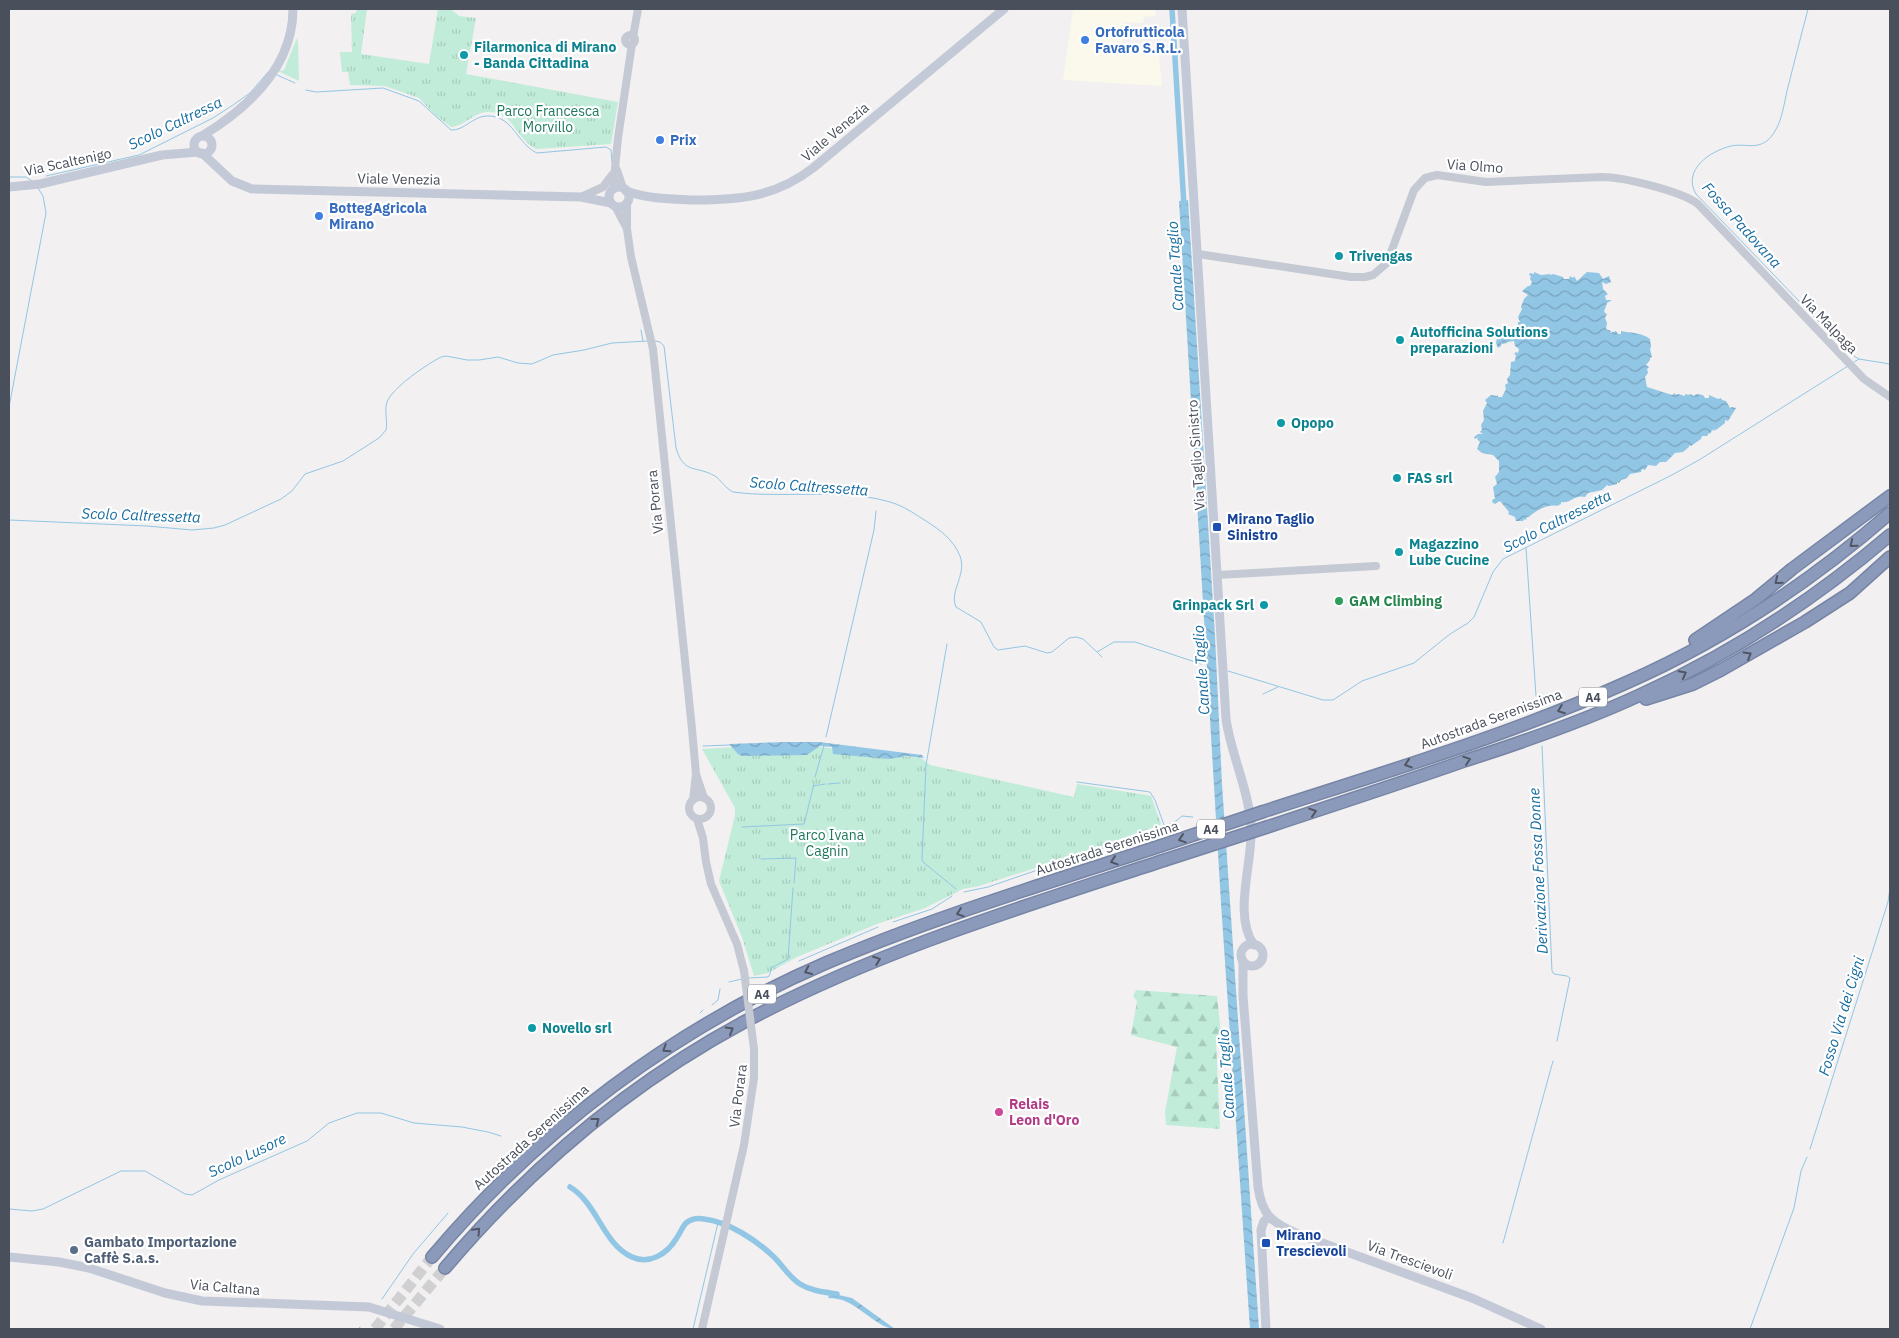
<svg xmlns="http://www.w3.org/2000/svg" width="1899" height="1338" font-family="'IBM Plex Sans',sans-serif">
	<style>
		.commercial { fill: #fbf9eb }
		.grass { fill: #c1ecd9 }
		.forest { fill: url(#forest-firs) }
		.park { fill: url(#park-tufts) }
		.water { fill: url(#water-waves) }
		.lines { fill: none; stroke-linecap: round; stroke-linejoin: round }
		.stream { stroke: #92c6e5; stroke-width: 1 }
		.canal { stroke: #92c6e5; stroke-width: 5.5 }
		.motorway-tunnel { stroke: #d0d0d2; stroke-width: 11; stroke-dasharray: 11 5.5; stroke-linecap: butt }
		.motorway-casing { stroke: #7685a6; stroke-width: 14 }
		.tertiary { stroke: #c4c9d3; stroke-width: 8 }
		.secondary { stroke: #c4c9d7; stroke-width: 9 }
		.motorway { stroke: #8b9aba; stroke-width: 11 }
		.motorway-bridge-casing { stroke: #7685a6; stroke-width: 14; stroke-linecap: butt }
		.tertiary-bridge { stroke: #c4c9d3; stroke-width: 8 }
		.motorway-bridge { stroke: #8b9aba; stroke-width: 11 }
		.oneway { stroke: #505664 }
		.shop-dot { fill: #3f7fe0; stroke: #fff; stroke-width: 2 }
		.culture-dot { fill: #0f9aa8; stroke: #fff; stroke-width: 2 }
		.transit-dot { fill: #1a4fb4; stroke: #fff; stroke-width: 2 }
		.leisure-dot { fill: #2e9e5b; stroke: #fff; stroke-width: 2 }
		.hotel-dot { fill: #d1479c; stroke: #fff; stroke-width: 2 }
		.service-dot { fill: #5c6f8a; stroke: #fff; stroke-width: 2 }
		.labels { text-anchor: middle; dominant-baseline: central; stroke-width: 4.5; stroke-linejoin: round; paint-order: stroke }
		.shield { fill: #fff; stroke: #80848c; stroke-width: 1 }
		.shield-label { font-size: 12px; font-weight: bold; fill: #494f5b }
		.shop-label { font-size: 14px; font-weight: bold; fill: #366cbe; stroke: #fff; text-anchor: start }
		.culture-label { font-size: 14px; font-weight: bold; fill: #0d838f; stroke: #fff; text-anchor: start }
		.park-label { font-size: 14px; fill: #1e785b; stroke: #fff }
		.street-label { font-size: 14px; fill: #494f5b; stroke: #fff }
		.transit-label { font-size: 14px; font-weight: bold; fill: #164399; stroke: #fff; text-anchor: start }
		.leisure-label { font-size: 14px; font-weight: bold; fill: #27864d; stroke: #fff; text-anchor: start }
		.hotel-label { font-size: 14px; font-weight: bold; fill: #b23c85; stroke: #fff; text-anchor: start }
		.service-label { font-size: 14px; font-weight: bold; fill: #4e5e75; stroke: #fff; text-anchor: start }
		.water-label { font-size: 15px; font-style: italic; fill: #176ca0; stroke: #fff }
	</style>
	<defs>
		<pattern id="forest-firs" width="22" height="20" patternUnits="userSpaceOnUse" patternTransform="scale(1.25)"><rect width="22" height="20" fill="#c1ecd9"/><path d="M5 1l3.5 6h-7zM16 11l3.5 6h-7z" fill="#a7ccbc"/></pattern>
		<pattern id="park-tufts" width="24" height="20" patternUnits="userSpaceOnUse" patternTransform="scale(1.25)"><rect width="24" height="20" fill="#c1ecd9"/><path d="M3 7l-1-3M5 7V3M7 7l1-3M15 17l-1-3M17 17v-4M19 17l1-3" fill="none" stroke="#a7ccbc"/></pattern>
		<pattern id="water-waves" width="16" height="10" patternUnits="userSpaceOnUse" patternTransform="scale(1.25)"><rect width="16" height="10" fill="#92c6e5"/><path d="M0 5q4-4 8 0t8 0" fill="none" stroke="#79a3bd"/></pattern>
	</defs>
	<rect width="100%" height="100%" fill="#f2f0f0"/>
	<polygon class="commercial" points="1073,9 1155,9 1156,15 1152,17 1144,16 1143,23 1125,22 1121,47 1158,47 1162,86 1063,80"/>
	<polygon class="grass" points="297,38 298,42 299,81 278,71 284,70"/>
	<polygon class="forest" points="1136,990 1217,996 1221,1034 1217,1035 1216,1041 1220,1129 1166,1125 1165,1112 1177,1047 1131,1035 1137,1001 1133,996"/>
	<g class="park">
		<path d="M357 9H367L361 54 429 64 438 9H451L459 16 476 18 466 74 618 102 611 144 536 149C516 140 514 111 488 112 474 112 465 126 451 127L435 115 419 98 385 86 350 85 348 72H342L340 52H352L351 14 356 13Z"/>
		<polygon points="737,747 821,747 921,758 930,765 1074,797 1077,784 1146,795 1151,796 1161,824 1160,825 1070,857 979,886 963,889 925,908 877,924 797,957 768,973 754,976 742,937 719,881 735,815 735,808 702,749"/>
	</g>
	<g class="water">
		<polygon points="1188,200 1215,636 1222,784 1259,1329 1250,1329 1221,903 1179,201"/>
		<path d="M1534 272 1541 275 1550 274V275L1553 274 1563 277 1564 279H1569L1570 276 1573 278 1574 276 1577 281 1587 272 1599 273 1603 279 1609 276 1611 282 1606 284 1602 282 1603 289 1608 294 1605 296 1606 300H1612L1607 303 1604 312 1607 314 1605 318 1607 323 1606 329 1611 331 1610 333 1616 331 1618 334H1621V331C1631 333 1643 333 1650 339L1651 347 1650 349 1652 357 1650 358V360L1646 365 1649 367 1647 369 1648 373 1645 377 1647 387 1672 395 1675 393 1676 395 1678 394 1685 396V394L1689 395 1690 394 1694 396 1696 394 1703 395 1705 398H1709V395L1718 399 1721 398 1722 400 1726 401 1730 408 1732 407 1736 408 1728 421 1725 420V423L1716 430 1714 429 1715 431 1712 430 1710 434 1709 433 1707 436H1702L1701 439 1691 446 1689 445V447L1683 452 1675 453 1666 462H1660L1656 466 1648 465 1645 470 1642 469 1641 472 1630 474 1627 478 1621 480 1619 483 1617 482V484L1609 486 1607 485 1602 490 1588 493 1585 497C1574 494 1571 504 1561 502V504L1557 506C1547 503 1531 514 1529 517H1527L1526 520 1524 519 1523 521H1516L1515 517 1508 514 1509 512 1500 501 1495 504 1492 502 1493 499H1495L1493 487 1497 484 1495 477 1499 472V461L1493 455 1482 453 1477 449 1480 442 1477 439 1479 437 1475 439 1474 437 1478 434H1483L1480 432 1482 430 1481 425 1484 420 1483 411 1487 403 1485 400 1491 395 1497 396 1498 395V397H1502L1506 389 1505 385 1508 383 1507 379 1510 375 1511 362 1515 361 1516 355 1514 354 1516 352 1518 353 1519 349 1515 346 1514 341 1507 342 1506 340 1507 343 1502 344V341L1501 346 1498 348 1496 343 1498 333 1502 330H1510L1515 337 1517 336 1518 322H1520L1518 317 1522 309 1521 307 1524 299 1528 295 1522 291 1528 286H1530L1532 282 1530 279 1531 276 1529 275 1530 273 1534 274Z"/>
		<polygon points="785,742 819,742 922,755 924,758 906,756 889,759 833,754 832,747 820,746 807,755 742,756 738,754 729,744"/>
		<path d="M830 1293 852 1298 895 1329C881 1329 861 1308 847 1302 841 1299 834 1298 828 1298Z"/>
	</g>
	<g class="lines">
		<g class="stream">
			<path d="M1808 9C1801 36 1794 63 1787 91 1784 104 1782 120 1775 131 1773 135 1770 138 1768 140 1756 150 1744 143 1731 146 1710 151 1682 170 1696 194L1849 353 1859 359"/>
			<polyline points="277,75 295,83"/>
			<path d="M306 90 316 92 383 88 419 101 451 130C464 131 473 116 487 116 513 115 517 144 537 153L606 147 611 150 612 162"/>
			<polyline points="46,176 139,155 213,118 233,105 250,93 269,71"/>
			<polyline points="9,177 26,177 32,181"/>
			<polyline points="641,330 643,341"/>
			<path d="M655 341 660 342 664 346 676 448C684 475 696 465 715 476 722 481 725 488 733 492 784 499 849 487 896 504 907 508 916 515 926 521 940 530 953 539 960 556 967 575 949 591 956 607L981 622 994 647 998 650 1025 646 1047 653 1052 652 1069 638 1076 637 1083 639 1097 652 1114 642H1135L1201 664"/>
			<polyline points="1854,362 1859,359 1890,364"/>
			<polyline points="9,407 46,213 43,196 38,188"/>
			<path d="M9 520 147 526 192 530 214 528 225 525 281 499 292 491 305 474 343 461 379 438 386 430C388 421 384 411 387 402 393 387 426 365 441 357L446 356 467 360H479L498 357 518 363 532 364 553 355 584 350 612 343 648 341"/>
			<polyline points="1526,548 1536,696"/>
			<polyline points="947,644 926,765 922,859 923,862 956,889"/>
			<polyline points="1098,653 1102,657"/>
			<polyline points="1197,662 1201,656"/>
			<polyline points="1228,671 1323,700 1333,700 1362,681 1414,663 1450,634 1468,623 1474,617 1493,572 1503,559 1670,476 1699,460 1848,366"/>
			<polyline points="1263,694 1278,687"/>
			<polyline points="826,737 874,530 876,511"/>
			<polyline points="703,746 730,745"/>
			<polyline points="1542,746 1552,971 1554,974 1567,976 1570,978 1557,1041"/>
			<polyline points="815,777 824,746"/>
			<polyline points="1077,782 1150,792 1155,800 1164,825"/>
			<polyline points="828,784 840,783"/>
			<polyline points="813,786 825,784"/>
			<polyline points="742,827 804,824 814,784"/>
			<polyline points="761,859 796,858 794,883"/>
			<polyline points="1071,859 1164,827 1176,821 1182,816 1193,817"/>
			<polyline points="964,892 988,887 1058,863"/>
			<polyline points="893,922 932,909 952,896"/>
			<polyline points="799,961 878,927"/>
			<polyline points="748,978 768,977 770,974 771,968 788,959 793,888"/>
			<polyline points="729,982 742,979"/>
			<polyline points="712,1005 718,1000 720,989"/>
			<polyline points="700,1013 703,1010"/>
			<polyline points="1810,1149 1888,902 1890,888"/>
			<polyline points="9,1209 32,1211 43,1209 121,1171 145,1171 185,1194 192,1195 219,1180 307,1141 329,1123 357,1113 381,1113 414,1123 462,1127 488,1132 501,1136"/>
			<polyline points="1503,1243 1553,1061"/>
			<polyline points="382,1299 413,1254 448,1213"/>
			<polyline points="359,1329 360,1327"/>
			<polyline points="693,1329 718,1223"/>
			<polyline points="1750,1329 1794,1208 1801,1171 1807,1157"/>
		</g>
		<g class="canal">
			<polyline points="1172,9 1184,206"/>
			<path d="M570 1187C598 1204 602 1243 632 1257 649 1265 667 1254 676 1239 680 1234 682 1227 686 1223 691 1219 698 1218 704 1219 729 1222 756 1240 774 1257 783 1266 789 1277 800 1284 811 1291 824 1292 837 1294"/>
		</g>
		<g class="motorway-tunnel">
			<polyline points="375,1329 432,1257"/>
			<polyline points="394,1329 445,1268"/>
		</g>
		<defs>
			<g id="motorway">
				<polyline points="1695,640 1756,599 1792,569 1890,496"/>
				<polyline points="1646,699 1693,684 1721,670 1805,622 1850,593 1890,557"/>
				<path d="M1262 812C1385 772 1510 735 1628 682 1723 640 1812 581 1890 513"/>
				<path d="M1267 827C1334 805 1401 783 1467 760 1526 741 1584 721 1640 695 1731 654 1815 599 1890 535"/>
				<path d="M432 1257C539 1130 673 1029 826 963 934 917 1048 883 1160 846"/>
				<path d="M445 1268C529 1169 629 1084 744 1022 877 951 1022 907 1165 860"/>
			</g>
		</defs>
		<use href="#motorway" class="motorway-casing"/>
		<g class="tertiary">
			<circle cx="630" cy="40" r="5"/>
			<polyline points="633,37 638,9"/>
			<polyline points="617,170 623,188"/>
			<polyline points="613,189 618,138 632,44"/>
			<polyline points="581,197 603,187 612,175"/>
			<polyline points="627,203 627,229 631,257 653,349 692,729 696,774 693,800"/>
			<polyline points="615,206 626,227"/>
			<path d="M1198 254 1351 277H1365L1373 275 1387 263 1414 190 1425 178 1437 175 1486 182 1602 177C1623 177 1681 191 1698 204L1864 379 1890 397"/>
			<polyline points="1217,575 1376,566"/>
			<polyline points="696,774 704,798"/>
			<circle cx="700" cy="808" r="11"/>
			<polyline points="697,819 703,838 706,862 711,884 737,944 744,971"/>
			<polyline points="702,1329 744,1145 754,1078 754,1049"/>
		</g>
		<g class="secondary">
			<path d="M1182 9 1226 719C1231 754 1248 788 1251 824 1254 860 1232 914 1254 945"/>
			<path d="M202 136C248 108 293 67 293 9"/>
			<circle cx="203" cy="145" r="9"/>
			<polyline points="202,153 232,181 252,189 581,197 611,203"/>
			<polyline points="9,187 40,184 162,155 198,152"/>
			<circle cx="619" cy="197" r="10"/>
			<path d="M626 191C649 199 670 199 694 200 740 200 775 197 813 168L1004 9"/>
			<circle cx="1252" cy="955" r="11"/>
			<path d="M1243 961V996L1258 1187C1262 1215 1272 1223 1298 1234L1472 1298 1541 1329"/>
			<polyline points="9,1257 59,1262 89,1268 165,1293 202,1301 369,1307 440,1329"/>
			<polyline points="1266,1329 1261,1230 1264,1221 1269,1217"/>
		</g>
		<use href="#motorway" class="motorway"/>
		<defs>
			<g id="motorway-bridge">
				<polyline points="1160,846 1262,812"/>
				<polyline points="1165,860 1267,827"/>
			</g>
		</defs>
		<use href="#motorway-bridge" class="motorway-bridge-casing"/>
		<polyline class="tertiary-bridge" points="744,971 754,1049"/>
		<use href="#motorway-bridge" class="motorway-bridge"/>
	</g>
	<defs><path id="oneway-chevron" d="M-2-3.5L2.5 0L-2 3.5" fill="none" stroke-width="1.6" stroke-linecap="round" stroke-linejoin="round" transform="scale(1.25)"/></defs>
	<g class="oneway">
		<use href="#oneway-chevron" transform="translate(1853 544) rotate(141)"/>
		<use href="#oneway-chevron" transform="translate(1778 581) rotate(141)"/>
		<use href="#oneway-chevron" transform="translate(1748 655) rotate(-31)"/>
		<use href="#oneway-chevron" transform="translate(1683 674) rotate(-28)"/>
		<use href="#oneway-chevron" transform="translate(1561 710) rotate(159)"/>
		<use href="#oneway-chevron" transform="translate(1467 760) rotate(-19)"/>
		<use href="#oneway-chevron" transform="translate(1408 764) rotate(162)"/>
		<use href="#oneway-chevron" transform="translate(1313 812) rotate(-18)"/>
		<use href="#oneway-chevron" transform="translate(1182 839) rotate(162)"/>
		<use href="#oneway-chevron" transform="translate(1114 861) rotate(162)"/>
		<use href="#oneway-chevron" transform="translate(960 913) rotate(161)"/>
		<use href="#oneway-chevron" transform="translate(877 960) rotate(-21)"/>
		<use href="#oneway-chevron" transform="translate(808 971) rotate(155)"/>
		<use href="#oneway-chevron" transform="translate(730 1030) rotate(-30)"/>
		<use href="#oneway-chevron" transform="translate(666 1049) rotate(147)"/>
		<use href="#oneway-chevron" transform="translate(596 1121) rotate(-38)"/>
		<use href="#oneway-chevron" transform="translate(477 1231) rotate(-47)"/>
	</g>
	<g class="shop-dot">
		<circle cx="1085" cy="40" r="5"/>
		<circle cx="660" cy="140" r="5"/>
		<circle cx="319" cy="216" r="5"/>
	</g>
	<g class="culture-dot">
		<circle cx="464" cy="55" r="5"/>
		<circle cx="1339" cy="256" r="5"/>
		<circle cx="1400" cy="340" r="5"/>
		<circle cx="1281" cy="423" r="5"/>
		<circle cx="1397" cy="478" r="5"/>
		<circle cx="1399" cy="552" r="5"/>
		<circle cx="1264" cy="605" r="5"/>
		<circle cx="532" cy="1028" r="5"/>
	</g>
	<g class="transit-dot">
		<rect x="1212" y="522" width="10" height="10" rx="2.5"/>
		<rect x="1261" y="1238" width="10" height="10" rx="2.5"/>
	</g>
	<circle class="leisure-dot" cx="1339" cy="601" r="5"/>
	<circle class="hotel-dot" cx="999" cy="1112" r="5"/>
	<circle class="service-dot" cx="74" cy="1250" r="5"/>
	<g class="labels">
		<g class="shield">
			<rect x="1579" y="687.5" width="28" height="19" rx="4"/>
			<rect x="1197" y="819.5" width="28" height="19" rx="4"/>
			<rect x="748" y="984.5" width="28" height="19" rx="4"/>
		</g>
		<g class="shield-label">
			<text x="1593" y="697">A4</text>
			<text x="1211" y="829">A4</text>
			<text x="762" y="994">A4</text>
		</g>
		<g class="shop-label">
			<text x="1095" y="32">Ortofrutticola<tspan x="1095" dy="16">Favaro S.R.L.</tspan></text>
			<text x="670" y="140">Prix</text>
			<text x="329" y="208">BottegAgricola<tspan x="329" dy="16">Mirano</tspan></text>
		</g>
		<g class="culture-label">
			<text x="474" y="47">Filarmonica di Mirano<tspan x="474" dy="16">- Banda Cittadina</tspan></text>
			<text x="1349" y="256">Trivengas</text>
			<text x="1410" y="332">Autofficina Solutions<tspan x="1410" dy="16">preparazioni</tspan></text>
			<text x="1291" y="423">Opopo</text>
			<text x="1407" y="478">FAS srl</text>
			<text x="1409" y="544">Magazzino<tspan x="1409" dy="16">Lube Cucine</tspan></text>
			<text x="1254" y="605" text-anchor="end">Grinpack Srl</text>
			<text x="542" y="1028">Novello srl</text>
		</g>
		<g class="park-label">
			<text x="548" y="111">Parco Francesca<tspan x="548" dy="16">Morvillo</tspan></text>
			<text x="827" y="835">Parco Ivana<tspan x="827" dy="16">Cagnin</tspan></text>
		</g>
		<g class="street-label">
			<text transform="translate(835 132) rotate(-40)">Viale Venezia</text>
			<text transform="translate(68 162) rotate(-12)">Via Scaltenigo</text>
			<text transform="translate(1475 166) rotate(4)">Via Olmo</text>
			<text transform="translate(399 179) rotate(1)">Viale Venezia</text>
			<text transform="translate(1829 324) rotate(46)">Via Malpaga</text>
			<text transform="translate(1196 455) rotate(-94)">Via Taglio Sinistro</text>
			<text transform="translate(655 502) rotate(-96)">Via Porara</text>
			<text transform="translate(1491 719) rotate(-20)">Autostrada Serenissima</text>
			<text transform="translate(1107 848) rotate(-18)">Autostrada Serenissima</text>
			<text transform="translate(738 1096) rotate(-83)">Via Porara</text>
			<text transform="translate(531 1137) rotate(-42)">Autostrada Serenissima</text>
			<text transform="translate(1410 1260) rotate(20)">Via Trescievoli</text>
			<text transform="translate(225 1287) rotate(5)">Via Caltana</text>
		</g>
		<g class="transit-label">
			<text x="1227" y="519">Mirano Taglio<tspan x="1227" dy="16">Sinistro</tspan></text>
			<text x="1276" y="1235">Mirano<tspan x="1276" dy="16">Trescievoli</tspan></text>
		</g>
		<g class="leisure-label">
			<text x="1349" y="601">GAM Climbing</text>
		</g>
		<g class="hotel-label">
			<text x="1009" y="1104">Relais<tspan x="1009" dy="16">Leon d'Oro</tspan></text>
		</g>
		<g class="service-label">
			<text x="84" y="1242">Gambato Importazione<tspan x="84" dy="16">Caffè S.a.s.</tspan></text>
		</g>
		<g class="water-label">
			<text transform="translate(175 123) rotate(-26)">Scolo Caltressa</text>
			<text transform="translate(1742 225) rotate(48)">Fossa Padovana</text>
			<text transform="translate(1175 266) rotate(-94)">Canale Taglio</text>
			<text transform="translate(809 486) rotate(4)">Scolo Caltressetta</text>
			<text transform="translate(141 515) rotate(2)">Scolo Caltressetta</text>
			<text transform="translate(1557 521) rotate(-27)">Scolo Caltressetta</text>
			<text transform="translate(1201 670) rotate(-94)">Canale Taglio</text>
			<text transform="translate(1538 871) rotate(-93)">Derivazione Fossa Donne</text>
			<text transform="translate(1841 1016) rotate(-73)">Fosso Via dei Cigni</text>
			<text transform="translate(1226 1074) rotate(-94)">Canale Taglio</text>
			<text transform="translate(247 1155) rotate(-25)">Scolo Lusore</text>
		</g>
	</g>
	<rect width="1899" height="1338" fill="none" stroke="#494f5b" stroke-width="20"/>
</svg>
